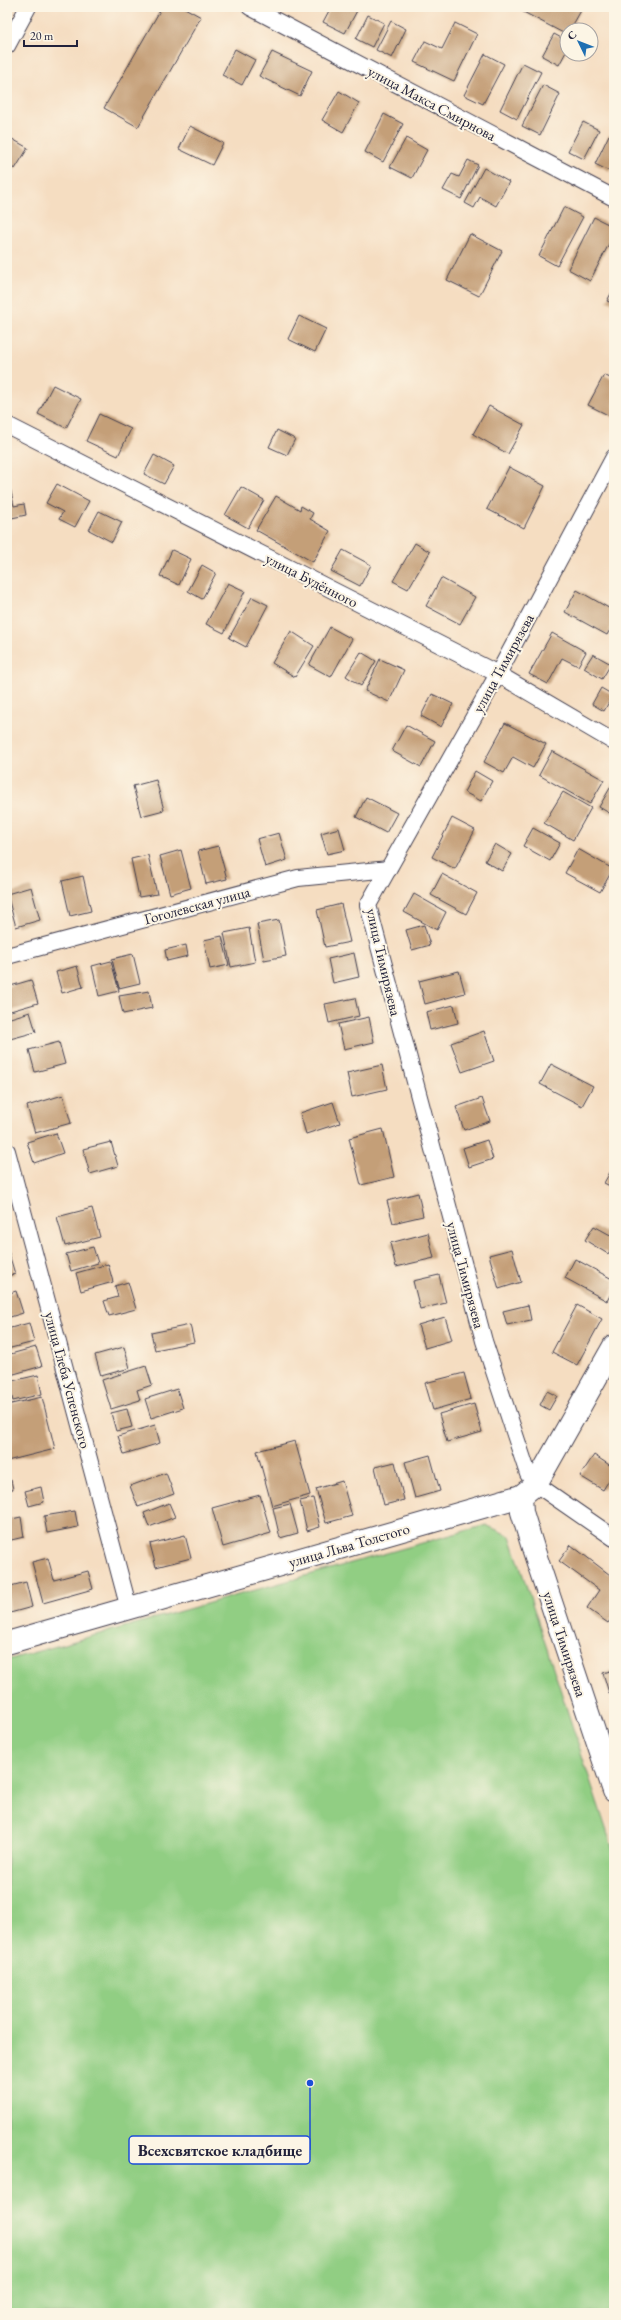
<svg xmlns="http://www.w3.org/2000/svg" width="621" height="2320" font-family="'EB Garamond',serif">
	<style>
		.green { fill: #91ce83; stroke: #5a785f }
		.building { fill: #c49f78 }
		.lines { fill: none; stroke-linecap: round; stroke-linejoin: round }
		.street-casing { stroke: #423e4f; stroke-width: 18 }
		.secondary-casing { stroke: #423e4f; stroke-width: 24 }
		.street { stroke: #fff; stroke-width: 16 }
		.secondary { stroke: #fff; stroke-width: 22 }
		.labels { text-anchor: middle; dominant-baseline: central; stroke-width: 4; stroke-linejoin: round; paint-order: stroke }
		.street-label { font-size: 15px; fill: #22223b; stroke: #fcf5e5 }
		.leader { fill: none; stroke: #1d4ed8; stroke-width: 1.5 }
		.callout-dot { fill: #1d4ed8; stroke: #fcf5e5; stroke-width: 1.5 }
		.callout { fill: #fcf5e5; stroke: #1d4ed8; stroke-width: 1.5 }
		.callout-label { font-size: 16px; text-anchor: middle; font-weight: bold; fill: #22223b }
	</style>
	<rect width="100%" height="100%" fill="#fcf5e5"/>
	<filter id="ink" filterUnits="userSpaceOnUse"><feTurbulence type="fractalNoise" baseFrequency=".025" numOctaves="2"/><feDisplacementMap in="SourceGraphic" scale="8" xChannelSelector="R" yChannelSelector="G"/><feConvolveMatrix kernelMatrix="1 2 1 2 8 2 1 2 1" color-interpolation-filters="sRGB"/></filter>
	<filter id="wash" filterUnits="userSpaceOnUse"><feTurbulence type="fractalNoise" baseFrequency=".012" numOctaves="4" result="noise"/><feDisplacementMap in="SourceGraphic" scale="16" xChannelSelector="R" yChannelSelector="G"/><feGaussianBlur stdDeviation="0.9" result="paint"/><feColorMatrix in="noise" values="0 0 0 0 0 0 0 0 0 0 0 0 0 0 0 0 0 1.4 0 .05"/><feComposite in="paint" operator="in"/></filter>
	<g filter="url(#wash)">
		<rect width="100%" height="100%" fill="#f5ddc1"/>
		<polygon class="green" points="486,1525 510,1536 614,1853 614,2313 7,2313 7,1660"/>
		<g id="blocks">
			<g class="building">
				<polygon points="162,7 183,7 201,17 138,127 104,108"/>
				<polygon points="331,7 359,7 345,33 323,22"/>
				<polygon points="514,7 583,7 570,30 567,30 567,35"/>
				<polygon points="368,15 384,23 372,47 356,39"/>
				<polygon points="391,21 406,29 392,58 376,50"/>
				<polygon points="455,23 477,34 454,81 414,62 425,41 442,49"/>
				<polygon points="554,34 567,41 567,50 559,65 542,56"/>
				<polygon points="235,49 255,60 242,85 222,75"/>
				<polygon points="272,52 312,71 300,96 259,76"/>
				<polygon points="485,54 504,64 483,104 464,95"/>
				<polygon points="523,63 541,72 517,119 500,110"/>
				<polygon points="543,85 560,94 540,135 522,126"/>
				<polygon points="339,91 359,103 343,132 322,120"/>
				<polygon points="384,114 403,124 383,162 365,152"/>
				<polygon points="583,122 599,130 584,159 568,151"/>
				<polygon points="190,126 223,143 212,165 179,149"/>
				<polygon points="609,135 614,137 614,161 609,171 595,164"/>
				<polygon points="7,136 28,148 15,169 7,165"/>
				<polygon points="406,138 427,150 412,178 390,167"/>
				<polygon points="468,160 478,165 461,199 443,190 452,174 459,177"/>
				<polygon points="484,168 509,182 496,206 480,197 474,208 465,203"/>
				<polygon points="564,207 583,217 557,266 539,256"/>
				<polygon points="594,217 614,227 614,234 590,281 568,269"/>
				<polygon points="470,234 502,251 479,296 447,280"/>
				<polygon points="614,288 614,304 607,301"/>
				<polygon points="299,316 326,329 315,352 288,339"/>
				<polygon points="604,375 614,380 614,418 588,405"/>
				<polygon points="53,385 81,399 66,428 38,414"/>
				<polygon points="489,406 524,425 508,454 473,434"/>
				<polygon points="99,414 131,429 118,456 86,441"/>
				<polygon points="277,430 295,439 287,455 269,447"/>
				<polygon points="154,455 174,466 164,484 144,474"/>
				<polygon points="509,467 545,486 524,528 487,509"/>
				<polygon points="8,478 14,506 24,504 26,515 7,519"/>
				<polygon points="57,484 89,501 75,527 59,519 63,512 46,503"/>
				<polygon points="241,487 264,500 248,528 225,515"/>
				<polygon points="276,496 300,510 301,506 313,513 310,519 330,531 313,562 256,530"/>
				<polygon points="99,511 122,522 112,542 89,530"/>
				<polygon points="415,543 430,552 408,589 393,581"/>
				<polygon points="172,550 191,559 179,585 160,576"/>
				<polygon points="343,550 371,565 360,586 331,571"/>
				<polygon points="202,565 216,573 202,599 188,591"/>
				<polygon points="441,578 475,597 460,624 426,606"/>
				<polygon points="228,583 245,591 224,633 206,624"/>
				<polygon points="577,590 614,611 614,622 607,635 565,612"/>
				<polygon points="252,597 268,605 246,647 229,638"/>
				<polygon points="330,627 352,639 331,677 309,665"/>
				<polygon points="291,631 314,646 295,677 272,663"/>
				<polygon points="552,633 586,652 578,666 562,658 548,684 529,674"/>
				<polygon points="361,652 376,661 361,686 346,676"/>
				<polygon points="593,654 611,664 602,679 584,668"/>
				<polygon points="380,659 404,670 389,702 365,691"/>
				<polygon points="601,688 613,695 604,711 592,704"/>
				<polygon points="432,694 453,704 441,727 421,716"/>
				<polygon points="505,723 546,744 533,768 513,757 504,773 484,762"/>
				<polygon points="406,725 435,741 421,767 392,751"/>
				<polygon points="552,751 604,780 590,804 539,775"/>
				<polygon points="475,771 492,781 481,801 464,792"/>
				<polygon points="156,780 164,810 141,816 133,786"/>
				<polygon points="613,783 614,809 611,814 599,807"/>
				<polygon points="563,792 591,808 573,840 544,823"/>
				<polygon points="366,797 397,813 386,833 356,817"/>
				<polygon points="452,818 475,830 455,869 432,857"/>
				<polygon points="339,828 345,850 327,854 321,833"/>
				<polygon points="533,828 560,843 550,861 523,846"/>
				<polygon points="279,833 287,860 265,867 257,839"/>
				<polygon points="495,844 512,854 502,871 485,861"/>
				<polygon points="218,846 227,879 206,884 198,851"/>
				<polygon points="578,849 613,869 600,892 565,873"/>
				<polygon points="181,850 191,888 170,894 160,856"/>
				<polygon points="148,855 157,894 139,897 131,859"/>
				<polygon points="442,874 477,893 466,914 431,895"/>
				<polygon points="83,876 91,911 70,916 62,881"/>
				<polygon points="31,887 40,920 16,927 7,894"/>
				<polygon points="414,894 446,912 437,930 404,912"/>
				<polygon points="341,904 350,942 325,947 317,910"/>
				<polygon points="279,920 286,956 264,960 257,924"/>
				<polygon points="424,925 430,945 412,950 406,930"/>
				<polygon points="249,928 255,962 231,967 224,933"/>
				<polygon points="222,936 229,965 210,969 204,940"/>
				<polygon points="186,945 188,956 167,961 165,950"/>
				<polygon points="354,953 359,977 333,983 328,959"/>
				<polygon points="133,954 140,983 119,988 112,959"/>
				<polygon points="111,961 119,991 99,996 92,966"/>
				<polygon points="77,966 83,987 62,993 56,972"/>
				<polygon points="459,971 465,993 425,1004 419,981"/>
				<polygon points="31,980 38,1003 7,1012 7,987"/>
				<polygon points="149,991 152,1008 123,1014 119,996"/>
				<polygon points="355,998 359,1016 329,1023 325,1004"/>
				<polygon points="454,1005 458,1023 430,1030 426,1012"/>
				<polygon points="30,1012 36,1032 10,1039 7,1019"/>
				<polygon points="369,1017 374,1042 344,1049 338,1024"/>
				<polygon points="484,1031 494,1061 462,1072 451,1043"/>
				<polygon points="59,1042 65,1064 35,1072 29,1050"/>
				<polygon points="551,1064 593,1086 582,1106 540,1084"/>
				<polygon points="382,1065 387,1089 352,1097 347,1073"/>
				<polygon points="63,1095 71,1123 35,1133 27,1106"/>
				<polygon points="482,1098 490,1121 464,1130 456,1107"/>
				<polygon points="333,1102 340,1123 306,1134 300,1113"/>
				<polygon points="383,1129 394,1177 361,1185 349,1138"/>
				<polygon points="56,1133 63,1153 34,1163 27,1142"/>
				<polygon points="487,1140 493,1159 469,1167 463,1148"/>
				<polygon points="111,1142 118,1166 90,1174 83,1149"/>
				<polygon points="613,1167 614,1167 614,1188 604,1183"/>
				<polygon points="418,1193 423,1216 393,1223 387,1201"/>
				<polygon points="92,1208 100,1237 65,1246 57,1217"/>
				<polygon points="594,1226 614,1237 614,1244 608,1254 585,1240"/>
				<polygon points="428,1233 434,1258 396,1267 390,1243"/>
				<polygon points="7,1247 15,1274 7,1276"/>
				<polygon points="93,1247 98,1263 71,1271 66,1254"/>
				<polygon points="512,1249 521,1282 499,1289 489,1255"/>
				<polygon points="575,1259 614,1280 614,1288 607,1301 565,1278"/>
				<polygon points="108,1264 113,1282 81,1291 76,1273"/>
				<polygon points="439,1275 446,1303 420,1309 413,1281"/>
				<polygon points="128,1282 136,1309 109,1316 104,1301 118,1297 115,1286"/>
				<polygon points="16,1291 23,1313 7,1318 7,1294"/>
				<polygon points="528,1305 531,1320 507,1325 503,1311"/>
				<polygon points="577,1305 602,1319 577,1365 552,1352"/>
				<polygon points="445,1317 452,1340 425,1348 418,1325"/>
				<polygon points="29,1323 34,1342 7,1349 7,1329"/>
				<polygon points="190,1325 194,1342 155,1350 151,1333"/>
				<polygon points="36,1347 42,1366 7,1376 7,1355"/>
				<polygon points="124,1347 130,1368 101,1376 95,1355"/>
				<polygon points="146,1366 152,1385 137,1390 140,1400 111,1409 102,1380"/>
				<polygon points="464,1373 471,1399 433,1410 425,1383"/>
				<polygon points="38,1375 42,1394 13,1401 8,1382"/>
				<polygon points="177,1389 183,1408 151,1418 145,1399"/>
				<polygon points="547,1391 557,1396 549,1410 540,1405"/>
				<polygon points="42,1397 55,1449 7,1461 7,1405"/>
				<polygon points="474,1404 482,1432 447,1442 439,1414"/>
				<polygon points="127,1409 132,1427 116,1431 111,1413"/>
				<polygon points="155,1425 160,1443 124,1454 118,1436"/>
				<polygon points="295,1441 310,1495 272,1506 257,1451"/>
				<polygon points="430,1455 440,1491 415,1498 405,1462"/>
				<polygon points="594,1455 614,1468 614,1472 603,1490 580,1476"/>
				<polygon points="395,1462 404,1500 384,1505 375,1467"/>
				<polygon points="166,1473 174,1494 138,1507 130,1486"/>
				<polygon points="11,1480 13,1489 7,1490 7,1481"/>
				<polygon points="342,1481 352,1516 326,1523 316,1489"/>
				<polygon points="41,1487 44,1502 29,1506 25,1491"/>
				<polygon points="260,1495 271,1533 223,1547 212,1508"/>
				<polygon points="313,1498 320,1527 307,1531 300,1501"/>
				<polygon points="169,1503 175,1517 149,1527 144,1513"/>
				<polygon points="290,1504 298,1533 280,1538 273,1508"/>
				<polygon points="75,1511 78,1527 47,1533 44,1516"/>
				<polygon points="21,1517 24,1537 7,1541 7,1520"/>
				<polygon points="185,1535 191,1558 156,1567 150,1544"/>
				<polygon points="571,1545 614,1578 614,1615 608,1623 587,1608 599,1590 559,1561"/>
				<polygon points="48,1558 54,1580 88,1571 93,1589 43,1603 32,1562"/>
				<polygon points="26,1582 32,1607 10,1613 7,1587"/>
				<polygon points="614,1670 614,1692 609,1693 603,1673"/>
			</g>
		</g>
	</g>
	<g filter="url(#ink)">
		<use href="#blocks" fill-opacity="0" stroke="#423e4f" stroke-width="1"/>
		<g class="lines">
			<defs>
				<g id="street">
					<polyline points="250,7 614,198"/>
					<polyline points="7,46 28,7"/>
					<polyline points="7,425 498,674 614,742"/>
					<polyline points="614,457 498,674 368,905 484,1341 528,1474 536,1484 614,1538"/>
					<polyline points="7,956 298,878 389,869"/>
					<polyline points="7,1151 129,1609"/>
				</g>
				<g id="secondary">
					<polyline points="521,1496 522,1512 534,1551 614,1791"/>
					<polyline points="7,1643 521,1496 536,1484 614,1346"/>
				</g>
			</defs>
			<use href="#street" class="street-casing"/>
			<use href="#secondary" class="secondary-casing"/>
			<use href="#street" class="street"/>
			<use href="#secondary" class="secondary"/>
		</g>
	</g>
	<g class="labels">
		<g class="street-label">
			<text transform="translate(432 103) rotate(28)">улица Макса Смирнова</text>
			<text transform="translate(312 580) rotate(27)">улица Будённого</text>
			<text transform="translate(503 663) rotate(-61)">улица Тимирязева</text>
			<text transform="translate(197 905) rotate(-15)">Гоголевская улица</text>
			<text transform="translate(384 962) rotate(77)">улица Тимирязева</text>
			<text transform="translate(466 1275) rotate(75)">улица Тимирязева</text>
			<text transform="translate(68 1380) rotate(75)">улица Глеба Успенского</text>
			<text transform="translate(349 1545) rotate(-16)">улица Льва Толстого</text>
			<text transform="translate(565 1644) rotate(72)">улица Тимирязева</text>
		</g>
	</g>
	<path class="leader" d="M310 2083L310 2150"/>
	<circle class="callout-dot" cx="310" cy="2083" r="4"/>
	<rect class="callout" x="129" y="2136" width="181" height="28" rx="4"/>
	<g class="callout-label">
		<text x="220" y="2156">Всехсвятское кладбище</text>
	</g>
	<rect width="621" height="2320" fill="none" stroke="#fcf5e5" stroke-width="24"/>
	<g transform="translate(579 42) rotate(313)"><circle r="19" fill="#fcf5e5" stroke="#a5a1a1"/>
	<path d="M0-3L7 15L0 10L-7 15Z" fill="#1f6fb2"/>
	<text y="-6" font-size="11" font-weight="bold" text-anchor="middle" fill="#22223b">С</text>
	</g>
	<path d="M24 40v6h53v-6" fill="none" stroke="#22223b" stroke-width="2"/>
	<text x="30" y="40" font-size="12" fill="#22223b" stroke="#fcf5e5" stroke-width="3" paint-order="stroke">20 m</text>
</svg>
